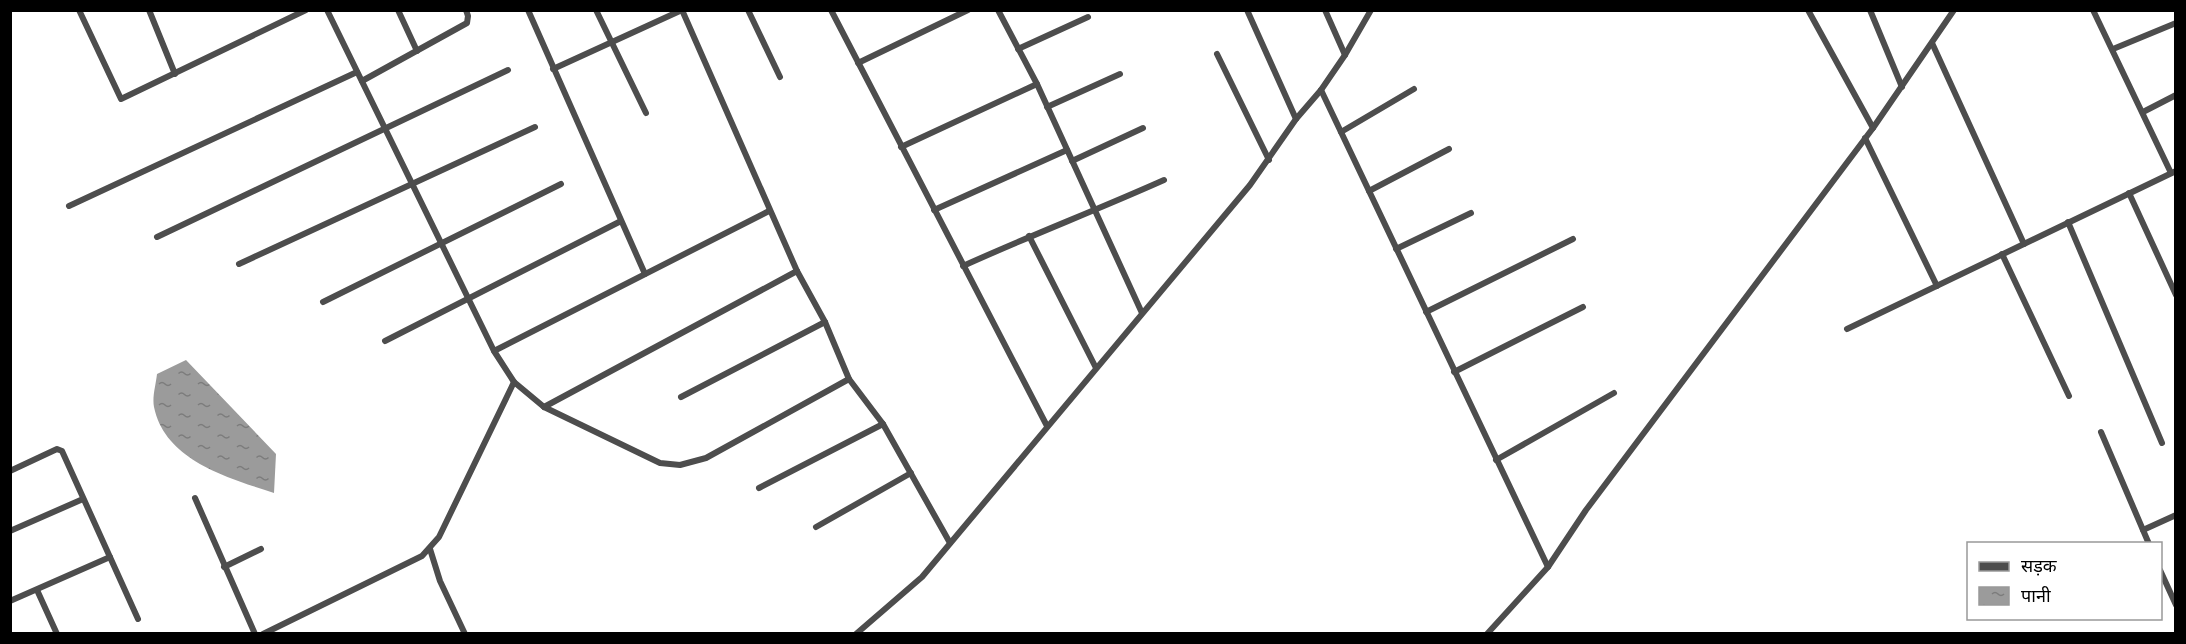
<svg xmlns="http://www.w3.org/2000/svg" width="2186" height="644" font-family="Quicksand,'Noto Sans Devanagari',sans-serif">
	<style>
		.water { fill: url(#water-ripples) }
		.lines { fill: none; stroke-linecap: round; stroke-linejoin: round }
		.minor { stroke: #4d4d4d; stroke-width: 6 }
	</style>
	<defs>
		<pattern id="water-ripples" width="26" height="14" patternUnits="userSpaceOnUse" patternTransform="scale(1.5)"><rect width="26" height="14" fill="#9b9b9b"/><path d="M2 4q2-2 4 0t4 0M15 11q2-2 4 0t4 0" fill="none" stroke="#7c7c7c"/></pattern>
	</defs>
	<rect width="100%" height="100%" fill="#fff"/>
	<path class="water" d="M186 360 276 454 274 493C229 478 165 461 154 407 152 397 156 384 157 374Z"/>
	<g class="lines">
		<g class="minor">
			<polyline points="79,10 121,99 306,10"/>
			<polyline points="149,10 175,74"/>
			<polyline points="327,10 494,351 514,382 544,407 660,463 680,465 706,458 849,379"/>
			<polyline points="398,10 417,51"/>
			<polyline points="528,10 645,274"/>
			<polyline points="596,10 646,113"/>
			<polyline points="682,10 797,271 825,322 849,379 883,424 950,543"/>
			<polyline points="748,10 780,77"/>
			<polyline points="831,10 1047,426"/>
			<polyline points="998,10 1037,84 1142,313"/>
			<polyline points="1247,10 1296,119"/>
			<polyline points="1325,10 1345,55"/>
			<polyline points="1808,10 1873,128"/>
			<polyline points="1870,10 1902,87"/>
			<polyline points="2093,10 2171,173"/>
			<polyline points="1932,43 2024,244"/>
			<polyline points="1018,49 1088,17"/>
			<polyline points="2113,49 2176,23"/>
			<polyline points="1217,54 1269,160"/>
			<polyline points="858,63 968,10"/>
			<polyline points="553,69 682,10"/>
			<polyline points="362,81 467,23 468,16 466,10"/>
			<polyline points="1321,90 1548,567"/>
			<polyline points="1047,107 1120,74"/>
			<polyline points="2143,112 2176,95"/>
			<polyline points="1341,132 1414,89"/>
			<polyline points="1865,138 1937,286"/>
			<polyline points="901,147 1037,84"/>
			<polyline points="1072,161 1143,128"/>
			<polyline points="1369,191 1449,149"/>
			<polyline points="2129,193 2176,295"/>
			<polyline points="69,206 357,72"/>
			<polyline points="934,210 1067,150"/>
			<polyline points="2068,222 2162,443"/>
			<polyline points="1029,236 1096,368"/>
			<polyline points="157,237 508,70"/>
			<polyline points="1396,249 1471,213"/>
			<polyline points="2002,254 2069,396"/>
			<polyline points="239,264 535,127"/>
			<path d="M963 266C1029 236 1097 210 1164 180"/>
			<polyline points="323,302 561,184"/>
			<polyline points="1426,312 1573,239"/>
			<polyline points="1847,329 2176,171"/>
			<polyline points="385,341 621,221"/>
			<polyline points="494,351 769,211"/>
			<polyline points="1454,372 1583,307"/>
			<polyline points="681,397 825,322"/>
			<polyline points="544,407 797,271"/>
			<polyline points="2101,432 2149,544"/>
			<polyline points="1496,460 1614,393"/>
			<polyline points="10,471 57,449 62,451 138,619"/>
			<polyline points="759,488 883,424"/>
			<polyline points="195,498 255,634"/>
			<polyline points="816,527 911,473"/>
			<polyline points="2143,530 2176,515"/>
			<polyline points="10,531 83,499"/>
			<polyline points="430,549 440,581 465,634"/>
			<polyline points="224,567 261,549"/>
			<polyline points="2160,570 2176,605"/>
			<polyline points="37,590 57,634"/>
			<polyline points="10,601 110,557"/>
			<polyline points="263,634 422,556 439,537 514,382"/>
			<polyline points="856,634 922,577 1250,185 1296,119 1321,90 1345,55 1371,10"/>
			<polyline points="1487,634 1548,567 1586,510 1873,128 1954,10"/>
		</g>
	</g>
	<rect width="2186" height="644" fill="none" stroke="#000000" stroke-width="24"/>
	<rect x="1967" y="542" width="195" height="78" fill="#ffffff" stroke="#999999" stroke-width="1.5"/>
	<rect x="1979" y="562" width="30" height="9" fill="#4d4d4d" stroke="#999999" stroke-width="1.5"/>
	<text x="2021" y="572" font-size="18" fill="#000000">सड़क</text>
	<rect x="1979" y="587" width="30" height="18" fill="url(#water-ripples)" stroke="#999999" stroke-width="1.5"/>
	<text x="2021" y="602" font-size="18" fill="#000000">पानी</text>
</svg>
